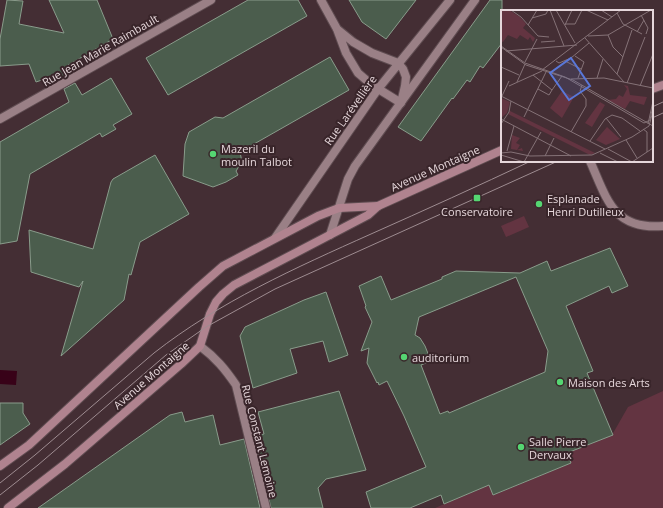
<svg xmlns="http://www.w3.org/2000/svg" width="663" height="508" font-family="'Open Sans',sans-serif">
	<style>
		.green { fill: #633441 }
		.water { fill: #380218 }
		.building { fill: #4b5d4d; stroke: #899c8b; fill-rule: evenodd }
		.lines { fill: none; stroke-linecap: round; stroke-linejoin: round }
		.minor-casing { stroke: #5f4c51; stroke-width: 10 }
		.tertiary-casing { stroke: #5f4c51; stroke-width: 10 }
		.secondary-casing { stroke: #5f4c51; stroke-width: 10 }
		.minor { stroke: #9a8086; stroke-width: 8 }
		.tertiary { stroke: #9a8086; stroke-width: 8 }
		.secondary { stroke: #b0838f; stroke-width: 8 }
		.tram { stroke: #9e8c91; stroke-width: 1 }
		.poi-dot { fill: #55d672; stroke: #39252a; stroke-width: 1.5 }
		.labels { text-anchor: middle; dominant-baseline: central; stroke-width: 4; stroke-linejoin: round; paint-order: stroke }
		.street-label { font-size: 11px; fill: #e6d7db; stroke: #39252a }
		.poi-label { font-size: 11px; fill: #e6d7db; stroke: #39252a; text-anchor: start }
		.inset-road { fill: none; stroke: #857277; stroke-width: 1 }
		.view { fill: #5977d9; fill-opacity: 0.15; stroke: #5977d9; stroke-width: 2 }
		.inset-edge { fill: none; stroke: #e6d7db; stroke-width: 2 }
	</style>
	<rect width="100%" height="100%" fill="#442e34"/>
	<g class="green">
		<polygon points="524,216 529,227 506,237 501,226"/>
		<polygon points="663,391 663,508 435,508 489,485 494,495 571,463 567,453 612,435 628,407"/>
	</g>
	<polygon class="water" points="0,370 17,371 16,385 0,384"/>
	<g class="building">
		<polygon points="7,0 23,1 19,24 64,33 49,0 97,0 113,39 65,67 69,74 61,78 60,74 36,82 29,64 0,66 0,39"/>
		<polygon points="248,0 298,0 307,16 168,95 146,58"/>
		<polygon points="349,0 416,0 386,39 362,22"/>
		<polygon points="490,0 502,0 502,43 483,68 480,66 470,82 467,80 453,99 452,98 421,141 398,127"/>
		<polygon points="330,57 349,90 240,152 242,162 236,171 238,175 226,182 213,187 183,176 185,144 189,132 215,117 223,118"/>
		<polygon points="111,78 132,114 113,125 116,129 102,137 100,133 30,174 17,241 0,244 0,142 69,102 64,89 75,83 82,95"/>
		<polygon points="155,155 189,214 140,242 131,275 129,274 124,300 61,356 83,281 79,287 31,272 29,230 93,249 111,182 113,179"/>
		<path d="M610 248 628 286 612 293 609 286 566 306 593 371 587 373 613 435 567 453 571 463 493 495 489 485 444 504 441 495 410 508H371L366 492 426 467 404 416 387 381 379 385 378 382 377 383 367 363 369 348 361 351 372 322 365 307 366 306 359 286 381 276 391 300 442 279V277L456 271 520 273 547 261 551 271ZM516 277 548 351 545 372 449 413 448 411 440 414 421 365 431 361 425 346 420 338 415 335 419 317Z"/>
		<polygon points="326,292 348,355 329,362 323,341 290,349 297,373 253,388 240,336 245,327 304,300"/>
		<polygon points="339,391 366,470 326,479 318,488 323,508 271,508 254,436 264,434 258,412"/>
		<polygon points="0,403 23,403 23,413 30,424 0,445"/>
		<polygon points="182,412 185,422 213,415 220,445 244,439 260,508 38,508 170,415"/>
	</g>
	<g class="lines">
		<defs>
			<g id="minor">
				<polyline points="321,0 337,29 346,53 358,73 372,85 401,103 405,86 406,77 403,69 398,63 372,53 353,42 337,29"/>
				<polyline points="0,119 211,0"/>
				<path d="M590 161C607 199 613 230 663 226"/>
				<path d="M200 346C216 358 225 369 236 385L266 508"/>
			</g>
			<g id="tertiary">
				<polyline points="330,235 348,179 355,166 475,0"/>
				<polyline points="275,238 378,89 450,0"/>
			</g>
			<g id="secondary">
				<polyline points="652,89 663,85"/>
				<polyline points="0,466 29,445 199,287 223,266 318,216 339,208 378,206"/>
				<polyline points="8,508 65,464 181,364 200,346 210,314 216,302 223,294 234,285 368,215 378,206 502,150"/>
			</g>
		</defs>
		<use href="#minor" class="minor-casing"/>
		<use href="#tertiary" class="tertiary-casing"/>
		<use href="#secondary" class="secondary-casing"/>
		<use href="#minor" class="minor"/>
		<use href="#tertiary" class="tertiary"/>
		<use href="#secondary" class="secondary"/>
		<g class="tram">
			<polyline points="652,107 663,102"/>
			<polyline points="652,118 663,113"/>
			<path d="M0 483 35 455 154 353C219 302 295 268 371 234 425 210 478 186 531 161"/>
			<polyline points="0,495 38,465 166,355 206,327 275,289 558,161"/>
		</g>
	</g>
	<g class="poi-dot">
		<circle cx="213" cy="154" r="4"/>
		<rect x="473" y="194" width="8" height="8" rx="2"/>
		<circle cx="539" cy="204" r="4"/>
		<circle cx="404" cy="357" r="4"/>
		<circle cx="560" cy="382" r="4"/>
		<circle cx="521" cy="447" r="4"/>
	</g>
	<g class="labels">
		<g class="street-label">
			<text transform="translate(100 50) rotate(-30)">Rue Jean Marie Raimbault</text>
			<text transform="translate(350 110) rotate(-55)">Rue Larévellière</text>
			<text transform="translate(435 168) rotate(-24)">Avenue Montaigne</text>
			<text transform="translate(151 375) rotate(-41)">Avenue Montaigne</text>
			<text transform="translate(260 441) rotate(76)">Rue Constant Lemoine</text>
		</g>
		<g class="poi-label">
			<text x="221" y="148">Mazeril du<tspan x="221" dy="13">moulin Talbot</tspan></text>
			<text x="547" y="198">Esplanade<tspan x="547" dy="13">Henri Dutilleux</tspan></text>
			<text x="477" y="211" text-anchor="middle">Conservatoire</text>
			<text x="412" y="357">auditorium</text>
			<text x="568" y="382">Maison des Arts</text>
			<text x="529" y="441">Salle Pierre<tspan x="529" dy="13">Dervaux</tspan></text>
		</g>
	</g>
	<g transform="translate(501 10)">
		<rect width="152" height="152" fill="#442e34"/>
		<path d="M0 0H8L19 7 25 14 22 18 34 28 32 32 29 27 27 30 19 25 16 29 7 25 2 32 0 31ZM123 75 127 76 129 85 146 87 143 95 129 91 124 99 107 90 115 89 118 85 122 87 126 79ZM61 81 73 87 61 108 49 98ZM0 88 9 92 6 103 0 108ZM99 92 104 95 91 117 84 113ZM9 101 94 143 89 145 7 104ZM106 117 119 129 105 135 95 130ZM11 125 19 128 15 133 19 135 16 140 21 138 22 141 10 139Z" fill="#633441"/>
		<path class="inset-road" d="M10 0 20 7 37 26 48 27M49 0 63 36M55 0 74 33M85 0 107 10M100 0 111 7M116 3 122 14 141 24M140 5 147 18 145 24M31 8 45 4 47 0M64 14H74L81 0M27 15 36 0M64 15 71 0M136 22 143 10M107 25 112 37 122 47M87 26 107 25 150 0M84 28 123 72M40 32 54 31M0 36 24 53 64 67 143 113 149 110 152 95M0 37 25 55 72 70 152 116M5 41 76 35M74 46 83 52 77 68M55 51 58 53 70 48 88 33M64 51 80 59M24 52 36 29M0 57 18 65M41 60 120 0M116 64 131 20M32 65 51 80 61 66M96 68 102 49M70 69 103 68 152 78M16 72 24 54M126 73 144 27M8 76 41 61M139 76 152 44M37 79 48 85 51 80M0 86 104 139M1 86 8 71M23 107 45 62M105 108 120 127M0 109 70 146M0 114 8 102 10 91M147 114 152 91M142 119 146 122V142M70 122 85 96V89L79 81 81 75M125 130 136 148M89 131 104 109 111 105 121 108 139 121M107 139 131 152M6 141 13 116M0 143 10 142 29 146 91 145 131 127 148 116 152 101M99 143 117 152M0 145 23 152 40 122M44 146 53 128M131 152 152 138"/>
		<path class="view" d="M70 48 89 76 68 90 49 63Z"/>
		<rect width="152" height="152" class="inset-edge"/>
	</g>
</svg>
